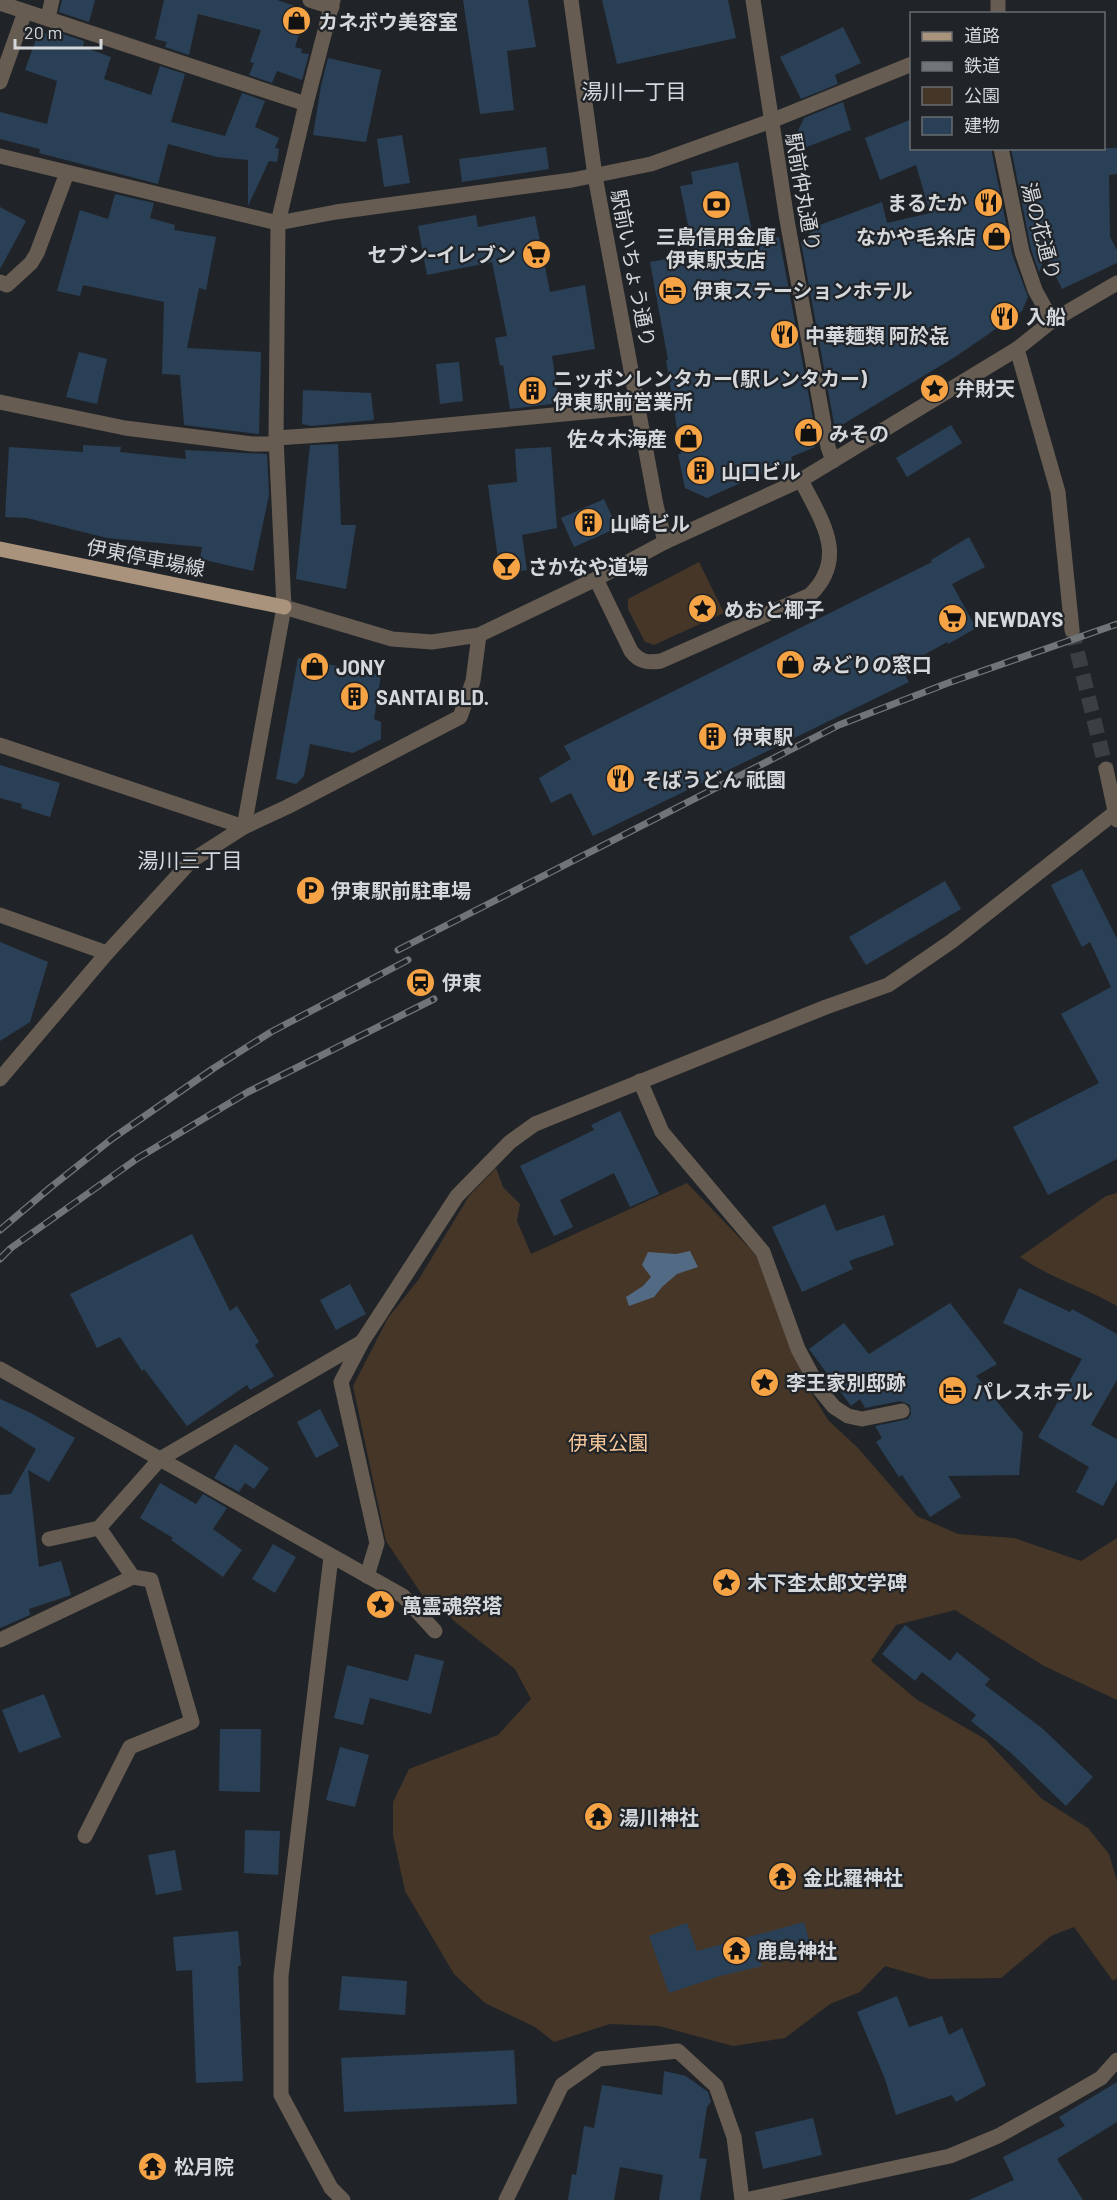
<svg xmlns="http://www.w3.org/2000/svg" width="1117" height="2200" font-family="Barlow,'Noto Sans JP',sans-serif">
	<style>
		.green { fill: #463627 }
		.water { fill: #526a83 }
		.building { fill: #2a4057 }
		.lines { fill: none; stroke-linecap: round; stroke-linejoin: round }
		.minor-tunnel { stroke: #3b3f43; stroke-width: 15; stroke-dasharray: 15 8; stroke-linecap: butt }
		.minor { stroke: #675c51; stroke-width: 15 }
		.major { stroke: #aa937d; stroke-width: 15 }
		.rail-casing { stroke: #727578; stroke-width: 7 }
		.rail { stroke: #202428; stroke-width: 4.5; stroke-dasharray: 14; stroke-linecap: butt }
		.labels { text-anchor: middle; dominant-baseline: central; stroke-width: 4.5; stroke-linejoin: round; paint-order: stroke }
		.poi-label { font-size: 20px; font-weight: bold; fill: #d5d8da; stroke: #202428; text-anchor: start }
		.street-label { font-size: 20px; fill: #d5d8da; stroke: #202428 }
		.park-label { font-size: 20px; fill: #f4c699; stroke: #202428 }
		.neighbourhood-label { font-size: 21px; fill: #d3d8de; stroke: #202428 }
	</style>
	<rect width="100%" height="100%" fill="#202428"/>
	<g class="green">
		<polygon points="699,562 724,613 654,645 645,642 628,609 628,599"/>
		<polygon points="496,1168 503,1187 520,1204 517,1221 531,1254 687,1183 759,1258 806,1384 828,1420 858,1448 917,1516 958,1534 1014,1538 1081,1561 1117,1538 1117,1700 1044,1666 955,1610 896,1625 871,1661 916,1699 985,1739 1042,1799 1088,1828 1109,1854 1117,1881 1117,1978 1113,1981 1074,1927 1051,1936 1001,1978 930,1979 885,1966 860,1992 830,2004 785,2038 733,2046 659,2026 610,2024 554,2042 535,2027 485,2003 454,1974 405,1891 393,1835 393,1802 409,1769 498,1735 531,1699 515,1669 454,1621 439,1602 427,1602 386,1541 353,1386 388,1318 419,1279 469,1196"/>
		<path d="M1117 1193V1306C1086 1288 1050 1278 1020 1257L1106 1196Z"/>
	</g>
	<polygon class="water" points="690,1251 698,1267 677,1274 662,1287 654,1297 629,1306 626,1297 643,1286 651,1277 642,1265 648,1252 676,1254"/>
	<g class="building">
		<polygon points="62,0 95,0 89,22 59,12"/>
		<polygon points="164,0 277,0 307,10 295,47 302,49 301,53 309,54 302,80 277,71 272,83 249,75 254,63 250,62 261,30 198,14 189,55 165,47 167,42 155,39"/>
		<polygon points="463,0 528,0 536,47 507,51 514,110 480,114"/>
		<polygon points="602,0 728,0 736,38 617,64"/>
		<polygon points="843,27 861,63 835,75 838,84 801,99 780,57"/>
		<polygon points="51,30 84,41 83,47 111,57 104,79 151,95 160,66 185,74 171,122 225,136 242,93 265,101 255,127 279,138 275,148 279,149 277,162 269,161 248,206 248,160 217,157 168,144 158,184 39,153 40,149 0,139 0,112 47,124 57,81 25,70 39,31 50,35"/>
		<polygon points="328,58 381,70 366,142 313,135 321,86"/>
		<polygon points="843,102 851,130 804,148 798,131 804,118"/>
		<polygon points="912,119 912,148 991,148 1012,254 1028,297 1022,311 955,357 835,429 801,242 817,226 882,202 887,223 930,213 916,165 880,180 865,138"/>
		<polygon points="402,135 410,183 384,187 377,139"/>
		<polygon points="546,147 549,169 462,182 459,159"/>
		<polygon points="1011,148 1117,148 1117,174 1109,175 1110,237 1117,250 1117,263 1062,289 1046,256 1039,272 1031,249"/>
		<polygon points="738,162 754,242 779,237 817,440 814,441 815,447 791,457 792,460 707,498 685,488 678,454 681,454 666,360 668,360 650,262 694,254 680,186 693,184 691,172"/>
		<polygon points="115,194 154,203 150,218 175,225 174,230 216,237 206,290 199,288 187,348 261,352 259,434 184,425 180,375 162,374 164,302 83,285 80,296 57,291 80,210 108,219"/>
		<polygon points="0,207 26,221 0,269"/>
		<polygon points="476,215 478,227 535,216 550,292 585,285 595,349 552,356 559,403 510,409 503,365 500,366 495,338 507,336 492,262 427,275 418,226"/>
		<polygon points="79,352 107,359 97,404 66,397"/>
		<polygon points="459,362 463,401 440,404 436,364"/>
		<polygon points="303,390 371,393 374,420 312,426 302,424"/>
		<polygon points="951,425 962,443 907,477 896,458"/>
		<polygon points="338,444 341,525 356,525 346,589 296,579 310,445"/>
		<polygon points="83,445 121,447 120,452 186,459 185,450 267,454 269,495 253,571 200,559 202,547 107,538 27,518 5,517 9,447 83,452"/>
		<polygon points="551,447 557,528 522,535 527,570 500,574 488,485 517,482 515,449"/>
		<polygon points="604,499 617,528 574,547 561,518"/>
		<polygon points="969,537 985,567 952,584 976,628 948,644 947,642 901,668 909,682 593,836 571,793 551,803 539,778 571,759 564,746 932,562 931,560"/>
		<polygon points="298,658 381,675 374,719 381,722 381,739 353,753 310,744 304,776 296,784 276,779"/>
		<polygon points="0,765 60,783 50,817 21,808 22,804 0,798"/>
		<polygon points="1082,869 1117,939 1117,1159 1048,1195 1013,1127 1099,1083 1061,1014 1111,987 1090,942 1082,947 1051,885"/>
		<polygon points="945,881 961,909 866,965 849,937"/>
		<polygon points="0,942 48,962 30,1022 0,1041"/>
		<polygon points="620,1111 659,1194 630,1207 614,1173 560,1200 573,1227 554,1236 520,1166 594,1130 591,1125"/>
		<polygon points="825,1204 836,1231 884,1215 894,1245 849,1261 853,1269 802,1292 772,1227"/>
		<polygon points="192,1234 230,1311 237,1306 259,1342 255,1345 274,1376 250,1390 247,1385 187,1426 144,1369 142,1371 120,1337 97,1348 70,1294"/>
		<polygon points="350,1284 366,1314 336,1330 320,1300"/>
		<polygon points="1019,1288 1070,1312 1072,1309 1117,1334 1117,1380 1091,1425 1117,1439 1117,1480 1103,1506 1076,1492 1089,1467 1038,1437 1082,1359 1003,1323"/>
		<polygon points="950,1303 997,1364 976,1376 1023,1433 1019,1475 948,1476 961,1497 930,1517 902,1475 899,1477 876,1442 882,1438 875,1426 908,1419 911,1414 910,1405 900,1401 865,1408 860,1399 851,1406 809,1349 844,1323 869,1354"/>
		<polygon points="0,1399 31,1413 75,1438 49,1482 28,1470 39,1567 61,1561 71,1595 29,1609 30,1615 0,1628 0,1495 11,1494 36,1449 0,1426"/>
		<polygon points="320,1409 339,1446 316,1458 297,1422"/>
		<polygon points="235,1444 269,1468 254,1489 245,1483 239,1492 214,1478"/>
		<polygon points="160,1483 196,1504 203,1494 227,1508 213,1529 242,1550 223,1577 171,1540 173,1538 140,1518"/>
		<polygon points="273,1544 296,1557 275,1593 252,1579"/>
		<polygon points="905,1625 950,1661 957,1652 990,1679 985,1685 1043,1729 1093,1777 1066,1806 1011,1753 971,1721 976,1715 922,1672 915,1681 882,1654"/>
		<polygon points="415,1654 444,1661 431,1714 370,1698 363,1725 334,1718 347,1665 408,1681"/>
		<polygon points="44,1694 61,1737 19,1753 2,1710"/>
		<polygon points="220,1729 261,1729 260,1792 219,1791"/>
		<polygon points="340,1747 369,1755 355,1807 326,1800"/>
		<polygon points="245,1830 280,1831 278,1875 244,1873"/>
		<polygon points="175,1850 182,1890 156,1895 148,1855"/>
		<polygon points="804,1922 810,1944 759,1957 762,1966 720,1976 669,1993 649,1936 687,1923 697,1951"/>
		<polygon points="238,1931 241,1966 238,1966 243,2081 196,2083 192,1970 176,1971 173,1937"/>
		<polygon points="342,1976 407,1981 405,2015 339,2010"/>
		<polygon points="897,1996 909,2027 942,2016 949,2035 962,2028 986,2085 956,2102 952,2095 896,2115 885,2079 857,2012"/>
		<polygon points="514,2050 517,2104 344,2112 341,2058"/>
		<polygon points="664,2071 686,2076 708,2092 711,2102 707,2107 699,2158 707,2159 700,2200 659,2200 663,2175 620,2167 614,2200 568,2200 572,2174 576,2175 584,2126 594,2128 602,2085 662,2095"/>
		<polygon points="1117,2082 1117,2122 1057,2159 1083,2200 969,2200 1014,2180 1003,2157 1065,2126 1059,2117"/>
		<polygon points="813,2118 822,2155 763,2169 755,2132"/>
	</g>
	<g class="lines">
		<polyline class="minor-tunnel" points="1072,630 1106,769"/>
		<g class="minor">
			<polyline points="310,0 332,7"/>
			<polyline points="571,0 595,176 656,505 665,542"/>
			<polyline points="753,0 787,220 828,447 833,461"/>
			<polyline points="998,0 998,14"/>
			<polyline points="0,3 306,104"/>
			<polyline points="48,18 52,0"/>
			<polyline points="0,82 25,12"/>
			<polyline points="1001,148 1022,252 1035,290 1052,321"/>
			<polyline points="0,156 278,223 336,212 572,180 651,164 771,121 912,64"/>
			<polyline points="0,282 7,285 31,263 37,253 67,173"/>
			<polyline points="1017,349 1058,492 1072,630"/>
			<polyline points="0,402 125,428 252,444 276,444"/>
			<polyline points="276,438 394,430 639,407"/>
			<path d="M596 579 631 651C639 662 648 663 661 661L810 595C849 557 821 520 801 480"/>
			<polyline points="284,607 392,639 432,642 479,635 596,579 665,542 801,480 1017,349 1052,321 1117,283"/>
			<polyline points="0,745 244,827 287,807 460,717 473,681 479,635"/>
			<polyline points="1106,769 1117,820"/>
			<polyline points="0,915 107,953"/>
			<polyline points="0,1079 107,953 191,861 244,827 284,607 276,438 278,223 306,104 333,0"/>
			<polyline points="640,1081 662,1132 763,1252 798,1349 820,1390 834,1407 848,1416 862,1419 902,1411"/>
			<polyline points="0,1369 403,1596 435,1631"/>
			<polyline points="49,1539 99,1528 160,1459 362,1342"/>
			<polyline points="331,1557 281,1976 281,2095 331,2188 343,2200"/>
			<polyline points="367,1576 377,1543 341,1382 362,1342 457,1196 510,1142 535,1124 826,1007 888,985 952,941 1117,811"/>
			<polyline points="0,1640 133,1577 99,1528"/>
			<polyline points="85,1836 130,1747 192,1722 151,1580 133,1577"/>
			<polyline points="506,2200 562,2085 599,2059 678,2051 716,2086 734,2137 742,2200"/>
			<polyline points="745,2200 950,2156 998,2136 1061,2101 1101,2078 1117,2060"/>
		</g>
		<polyline class="major" points="0,549 284,607"/>
		<defs>
			<g id="rail">
				<polyline points="398,950 839,725 948,683 1117,624"/>
				<polyline points="0,1230 51,1187 113,1138 214,1068 271,1032 408,960"/>
				<polyline points="0,1259 11,1248 138,1158 248,1092 434,999"/>
			</g>
		</defs>
		<use href="#rail" class="rail-casing"/>
		<use href="#rail" class="rail"/>
	</g>
	<defs>
		<symbol id="shop-disc" viewBox="-11 -11 22 22"><circle r="9.5" fill="#f5a345" stroke="#202428"/><path d="M-5-2.5h2.3a2.7 3.5 0 0 1 5.4 0H5L5.5 6h-11ZM-1.5-2.5h3a1.5 2.3 0 0 0-3 0Z" fill="#111"/></symbol>
		<symbol id="restaurant-disc" viewBox="-11 -11 22 22"><circle r="9.5" fill="#f5a345" stroke="#202428"/><path d="M-5-6h1v4h1v-4h1v4h1v-4h1v5L-1.5 .5V6h-2V.5L-5-1ZM5-6V6H3V1.5H1.5Q1.5-4 5-6Z" fill="#111"/></symbol>
		<symbol id="bank-disc" viewBox="-11 -11 22 22"><circle r="9.5" fill="#f5a345" stroke="#202428"/><path d="M-6-4H6V4H-6ZM0-2.3a2.3 2.3 0 1 0 0 4.6a2.3 2.3 0 1 0 0-4.6Z" fill="#111"/></symbol>
		<symbol id="supermarket-disc" viewBox="-11 -11 22 22"><circle r="9.5" fill="#f5a345" stroke="#202428"/><path d="M-6-5.5h2.5l.6 2H6L4.5 2H-2.5L-4.4-4H-6ZM-1.5 3.2a1.3 1.3 0 1 0 .1 0ZM3 3.2a1.3 1.3 0 1 0 .1 0Z" fill="#111"/></symbol>
		<symbol id="hotel-disc" viewBox="-11 -11 22 22"><circle r="9.5" fill="#f5a345" stroke="#202428"/><path d="M-6-4.5h1.5V1H6V5H4.5V3h-9V5H-6ZM-4 0a1.8 1.8 0 1 1 3.6 0ZM.5 0V-2.5h3Q6-2.5 6 0Z" fill="#111"/></symbol>
		<symbol id="sight-disc" viewBox="-11 -11 22 22"><circle r="9.5" fill="#f5a345" stroke="#202428"/><path d="M0-6L1.8-2.2L6-1.7L2.9 1.2L3.7 5.4L0 3.3L-3.7 5.4L-2.9 1.2L-6-1.7L-1.8-2.2Z" fill="#111"/></symbol>
		<symbol id="building-disc" viewBox="-11 -11 22 22"><circle r="9.5" fill="#f5a345" stroke="#202428"/><path d="M-4-6H4V6H1V3H-1V6H-4ZM-2.5-4.3h1.7v1.8h-1.7ZM.8-4.3h1.7v1.8H.8ZM-2.5-1h1.7V.8h-1.7ZM.8-1h1.7V.8H.8Z" fill="#111"/></symbol>
		<symbol id="bar-disc" viewBox="-11 -11 22 22"><circle r="9.5" fill="#f5a345" stroke="#202428"/><path d="M-6-5H6L.8 .8V4.5H3.5V6h-7V4.5H-.8V.8Z" fill="#111"/></symbol>
		<symbol id="parking-disc" viewBox="-11 -11 22 22"><circle r="9.5" fill="#f5a345" stroke="#202428"/><path d="M-3.5-5.5H1a3.5 3.5 0 0 1 0 7H-1V5.5H-3.5ZM-1-3.4V-.6H.8a1.4 1.4 0 0 0 0-2.8Z" fill="#111"/></symbol>
		<symbol id="station-disc" viewBox="-11 -11 22 22"><circle r="9.5" fill="#f5a345" stroke="#202428"/><path d="M-3-6H3Q5-6 5-4V2Q5 4 3 4L4.5 6H3L1.5 4h-3L-3 6H-4.5L-3 4Q-5 4-5 2V-4Q-5-6-3-6ZM-3.5-4v3h7v-3ZM-3.5 1v1.5H-2V1ZM2 1v1.5H3.5V1Z" fill="#111"/></symbol>
		<symbol id="temple-disc" viewBox="-11 -11 22 22"><circle r="9.5" fill="#f5a345" stroke="#202428"/><path d="M0-6L5-2H3V0L6.5 2.5H4V6H1.5V3h-3V6H-4V2.5H-6.5L-3 0V-2H-5Z" fill="#111"/></symbol>
	</defs>
	<g fill-rule="evenodd">
		<use href="#shop-disc" x="280" y="4" width="33" height="33"/>
		<use href="#restaurant-disc" x="972" y="186" width="33" height="33"/>
		<use href="#bank-disc" x="700" y="188" width="33" height="33"/>
		<use href="#shop-disc" x="980" y="220" width="33" height="33"/>
		<use href="#supermarket-disc" x="520" y="238" width="33" height="33"/>
		<use href="#hotel-disc" x="656" y="274" width="33" height="33"/>
		<use href="#restaurant-disc" x="988" y="300" width="33" height="33"/>
		<use href="#restaurant-disc" x="768" y="318" width="33" height="33"/>
		<use href="#sight-disc" x="918" y="372" width="33" height="33"/>
		<use href="#building-disc" x="516" y="374" width="33" height="33"/>
		<use href="#shop-disc" x="792" y="416" width="33" height="33"/>
		<use href="#shop-disc" x="672" y="422" width="33" height="33"/>
		<use href="#building-disc" x="684" y="454" width="33" height="33"/>
		<use href="#building-disc" x="572" y="506" width="33" height="33"/>
		<use href="#bar-disc" x="490" y="550" width="33" height="33"/>
		<use href="#sight-disc" x="686" y="592" width="33" height="33"/>
		<use href="#supermarket-disc" x="936" y="602" width="33" height="33"/>
		<use href="#shop-disc" x="774" y="648" width="33" height="33"/>
		<use href="#shop-disc" x="298" y="650" width="33" height="33"/>
		<use href="#building-disc" x="338" y="680" width="33" height="33"/>
		<use href="#building-disc" x="696" y="720" width="33" height="33"/>
		<use href="#restaurant-disc" x="604" y="762" width="33" height="33"/>
		<use href="#parking-disc" x="294" y="874" width="33" height="33"/>
		<use href="#station-disc" x="404" y="966" width="33" height="33"/>
		<use href="#sight-disc" x="748" y="1366" width="33" height="33"/>
		<use href="#hotel-disc" x="936" y="1374" width="33" height="33"/>
		<use href="#sight-disc" x="710" y="1566" width="33" height="33"/>
		<use href="#sight-disc" x="364" y="1588" width="33" height="33"/>
		<use href="#temple-disc" x="582" y="1800" width="33" height="33"/>
		<use href="#temple-disc" x="766" y="1860" width="33" height="33"/>
		<use href="#temple-disc" x="720" y="1934" width="33" height="33"/>
		<use href="#temple-disc" x="136" y="2150" width="33" height="33"/>
	</g>
	<g class="labels">
		<g class="poi-label">
			<text x="318" y="21">カネボウ美容室</text>
			<text x="967" y="202" text-anchor="end">まるたか</text>
			<text x="716" y="236" text-anchor="middle">三島信用金庫<tspan x="716" dy="23">伊東駅支店</tspan></text>
			<text x="976" y="236" text-anchor="end">なかや毛糸店</text>
			<text x="516" y="254" text-anchor="end">セブン-イレブン</text>
			<text x="693" y="290">伊東ステーションホテル</text>
			<text x="1026" y="316">入船</text>
			<text x="805" y="335">中華麺類 阿於㐂</text>
			<text x="553" y="378">ニッポンレンタカー(駅レンタカー)<tspan x="553" dy="23">伊東駅前営業所</tspan></text>
			<text x="955" y="388">弁財天</text>
			<text x="829" y="433">みその</text>
			<text x="667" y="438" text-anchor="end">佐々木海産</text>
			<text x="721" y="471">山口ビル</text>
			<text x="610" y="523">山崎ビル</text>
			<text x="528" y="566">さかなや道場</text>
			<text x="724" y="609">めおと椰子</text>
			<text x="974" y="619">NEWDAYS</text>
			<text x="812" y="664">みどりの窓口</text>
			<text x="336" y="667">JONY</text>
			<text x="376" y="697">SANTAI BLD.</text>
			<text x="733" y="736">伊東駅</text>
			<text x="642" y="779">そばうどん 祇園</text>
			<text x="331" y="890">伊東駅前駐車場</text>
			<text x="442" y="982">伊東</text>
			<text x="786" y="1382">李王家別邸跡</text>
			<text x="973" y="1391">パレスホテル</text>
			<text x="747" y="1582">木下杢太郎文学碑</text>
			<text x="402" y="1605">萬霊魂祭塔</text>
			<text x="619" y="1817">湯川神社</text>
			<text x="803" y="1877">金比羅神社</text>
			<text x="757" y="1950">鹿島神社</text>
			<text x="174" y="2166">松月院</text>
		</g>
		<g class="street-label">
			<text transform="translate(804 192) rotate(80)">駅前仲丸通り</text>
			<text transform="translate(1042 231) rotate(75)">湯の花通り</text>
			<text transform="translate(634 268) rotate(79)">駅前いちょう通り</text>
			<text transform="translate(146 557) rotate(11)">伊東停車場線</text>
		</g>
		<g class="park-label">
			<text x="608" y="1442">伊東公園</text>
		</g>
		<g class="neighbourhood-label">
			<text x="634" y="90">湯川一丁目</text>
			<text x="190" y="859">湯川三丁目</text>
		</g>
	</g>
	<rect x="910" y="12" width="195" height="138" fill="#202428" stroke="#686c6f" stroke-width="1.5"/>
	<rect x="922" y="32" width="30" height="9" fill="#aa937d" stroke="#686c6f" stroke-width="1.5"/>
	<text x="964" y="42" font-size="18" fill="#d5d8da">道路</text>
	<rect x="922" y="62" width="30" height="9" fill="#727578" stroke="#686c6f" stroke-width="1.5"/>
	<text x="964" y="72" font-size="18" fill="#d5d8da">鉄道</text>
	<rect x="922" y="87" width="30" height="18" fill="#463627" stroke="#686c6f" stroke-width="1.5"/>
	<text x="964" y="102" font-size="18" fill="#d5d8da">公園</text>
	<rect x="922" y="117" width="30" height="18" fill="#2a4057" stroke="#686c6f" stroke-width="1.5"/>
	<text x="964" y="132" font-size="18" fill="#d5d8da">建物</text>
	<path d="M15 39v9h86v-9" fill="none" stroke="#d5d8da" stroke-width="3"/>
	<text x="24" y="39" font-size="18" fill="#d5d8da" stroke="#202428" stroke-width="4.5" paint-order="stroke">20 m</text>
</svg>
